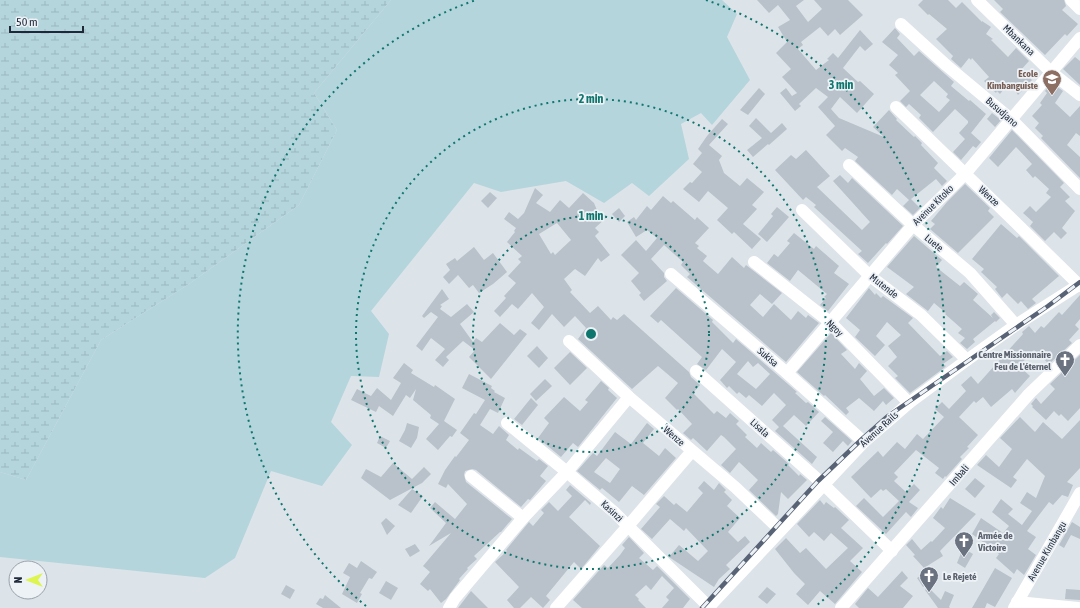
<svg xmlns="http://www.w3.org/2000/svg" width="1080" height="608" font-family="'Asap Condensed',sans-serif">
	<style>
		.wetland { fill: url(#wetland-marsh) }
		.garden { fill: #b4d5dc }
		.building { fill: #b9c2ca; fill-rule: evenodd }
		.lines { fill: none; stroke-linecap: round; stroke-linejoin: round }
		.minor { stroke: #fff; stroke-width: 12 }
		.rail-casing { stroke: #586375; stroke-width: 4.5 }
		.rail { stroke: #edf2f6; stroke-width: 3; stroke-dasharray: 9; stroke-linecap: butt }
		.ring { fill: none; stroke: #0f766e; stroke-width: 2; stroke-dasharray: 2 4 }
		.labels { text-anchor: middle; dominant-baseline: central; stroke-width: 3.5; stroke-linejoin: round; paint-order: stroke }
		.street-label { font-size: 10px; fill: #1e2839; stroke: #edf2f6 }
		.education-label { font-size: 10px; font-weight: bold; fill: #785e54; stroke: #edf2f6; text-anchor: end }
		.worship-label { font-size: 10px; font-weight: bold; fill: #5b616d; stroke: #edf2f6; text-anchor: start }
		.centre { fill: #0f766e; stroke: #edf2f6; stroke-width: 2 }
		.ring-label { font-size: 12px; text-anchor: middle; font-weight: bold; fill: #0f766e; stroke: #edf2f6; stroke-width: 3.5; stroke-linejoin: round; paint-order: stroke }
	</style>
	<defs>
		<pattern id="wetland-marsh" width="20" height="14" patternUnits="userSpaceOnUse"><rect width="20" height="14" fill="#b4d5dc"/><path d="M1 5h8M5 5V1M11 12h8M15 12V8" fill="none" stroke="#9ab7be"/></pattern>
	</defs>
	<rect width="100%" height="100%" fill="#dde4e9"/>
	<polygon class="wetland" points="0,0 391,0 314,93 337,130 299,205 189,284 101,340 26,480 0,472"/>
	<polygon class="garden" points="391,0 722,0 737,14 727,37 750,80 712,125 701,113 681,124 689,159 649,196 632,183 604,203 566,181 501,192 474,183 371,311 389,334 379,377 351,376 331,422 352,445 322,486 271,471 235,558 205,578 0,557 0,472 26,480 101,340 189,284 299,205 337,130 314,93"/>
	<g class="building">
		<polygon points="757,0 804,0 796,6 808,22 822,9 814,0 848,0 863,15 840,35 835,29 828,36 820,27 801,42 803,45 798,49 816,70 829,60 827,59 833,53 838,58 860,30 873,44 865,51 860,46 843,68 858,82 860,81 874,94 857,113 840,97 831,109 839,118 884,137 873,127 889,110 897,119 896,120 914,137 915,136 922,143 921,145 938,163 934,168 947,181 942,186 936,179 911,199 920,208 913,215 903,206 909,200 897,189 892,195 855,161 858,157 845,148 842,151 826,135 835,126 818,107 828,97 816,88 799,104 801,106 795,111 780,93 786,88 792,96 797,93 782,77 791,69 776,53 787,42 778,27 790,20 778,5 769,13"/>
		<polygon points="923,0 948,0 956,8 962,2 982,22 982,21 991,27 986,34 993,39 991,40 1008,57 1016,48 1029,61 1021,70 1032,80 1018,95 1009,82 1000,94 997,91 996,93 984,81 989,77 972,58 971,60 969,58 961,68 951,59 953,56 936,39 947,29 929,14 928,15 918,5"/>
		<polygon points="994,0 1064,0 1066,6 1062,10 1078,24 1067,36 1065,34 1045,55 1000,12 1003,9"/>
		<path d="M895 28 900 34 897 38 914 56 919 51 954 82 951 86 969 101 970 100 986 114 971 133 981 142 976 148 973 146 961 160 953 152 965 139 959 133 968 123V121L955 109 933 132 919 118 921 115 909 104 906 107 900 101 910 91 895 75 898 73 889 65 898 55 882 42ZM934 81 948 94 946 97 950 100 939 112 920 95Z"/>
		<polygon points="1075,57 1080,61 1080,85 1063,69"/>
		<polygon points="1052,83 1063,91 1055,103 1070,117 1080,106 1080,136 1076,133 1067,145 1080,157 1080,178 1041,138 1043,136 1035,128 1039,123 1032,116 1042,105 1040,103 1047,93 1045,91"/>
		<polygon points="759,88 765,94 748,115 740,110"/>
		<polygon points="992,113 1001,120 995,127 987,119"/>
		<polygon points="756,118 771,133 782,123 787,129 769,145 768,144 753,157 747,150 762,138 749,126"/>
		<polygon points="722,119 728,124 709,145 722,156 719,160 724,173 740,186 747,178 764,192 752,205 757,209 743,224 761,239 752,249 734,232 732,234 717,220 728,208 708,191 699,202 683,189 690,182 692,183 702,172 693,164 702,153 698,149 707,136"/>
		<polygon points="1012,130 1064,183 1060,187 1070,197 1065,201 1075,211 1062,228 1067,233 1061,239 1054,232 1045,241 1030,226 1033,222 1023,213 1030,206 1036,212 1051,197 1046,193 1049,189 1035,176 1033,178 1026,170 1032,164 1016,147 998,167 989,158"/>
		<polygon points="806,150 830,176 817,187 862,230 870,222 833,181 840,175 848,183 852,178 903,226 887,244 886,243 868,263 858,254 862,251 814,207 816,205 806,197 803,200 775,170 791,155 796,159"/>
		<polygon points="965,184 990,208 988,211 994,217 958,253 930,229 935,224 931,221 947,202"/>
		<path d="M535 188 543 195 536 203 550 212 560 200 569 208 583 193 594 203 599 215 602 212 607 217 595 228 599 232 595 236 610 255 601 262 598 258 585 276 575 269 564 279 572 290 570 292 590 313 598 306 611 320 613 317 617 320 624 314 689 372 691 377 700 385 693 393 714 414 717 411 726 418 730 413 739 421 736 424 747 435 745 437 757 448 761 443 771 452 773 450 789 464 788 465 799 476 800 474 807 480 788 499 781 492 778 514 776 516 749 490 758 480 739 462 730 473 721 465 736 449 724 437 721 435 707 451 693 438 691 440 683 433 692 424 678 409 677 410 665 398 678 383 658 366 632 389 578 339 586 328 575 316 564 327 552 314 539 330 531 323 544 307 532 293 518 309 512 304 500 317 494 311 506 298 504 296 516 283 508 276 521 262 518 259 522 256 507 242 515 232 514 231 516 228 504 219 509 212 518 219 524 213ZM557 223 571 240 555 255 553 252 551 254 539 234Z"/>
		<polygon points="490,192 497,198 488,208 481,201"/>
		<polygon points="663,196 671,203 673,201 695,220 697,217 709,228 695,243 699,246 697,248 707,256 703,261 718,274 732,257 744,268 746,265 782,293 772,304 760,294 750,305 763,317 774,304 791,320 798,311 806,318 808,315 819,323 786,362 687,277 690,274 681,265 683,262 664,245 651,259 664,273 664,277 667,281 644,301 639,295 641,293 631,281 639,273 621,255 636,240 646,251 657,238 647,230 636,237 627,222 634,217 636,220 647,206 651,210"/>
		<polygon points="777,207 789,217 767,242 758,234 773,216 771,214"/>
		<polygon points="619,208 625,216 619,222 612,214"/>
		<polygon points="1001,224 1017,238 1019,236 1059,276 1032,299 1036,303 1028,309 1021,301 1018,304 1007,293 1002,298 995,289 997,287 981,272 984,269 972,259"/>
		<polygon points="794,233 814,249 816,246 839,266 834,273 849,284 828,311 820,305 826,298 824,297 827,294 798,270 790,281 767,263 774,254 778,257 790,243 787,241"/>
		<polygon points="914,236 942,260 936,267 960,286 964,282 978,294 973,300 993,318 991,315 994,312 1000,318 996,322 995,321 973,339 975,342 967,349 960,343 965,338 958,333 962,329 945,314 946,313 934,303 928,311 906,294 914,287 887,267"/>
		<polygon points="474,247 484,260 493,253 507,272 493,284 479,293 473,285 469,288 458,275 449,284 443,277 450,270 446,264 455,258 457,261"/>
		<path d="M676 288 713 320 712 322 733 343 736 339 797 392 795 393 806 403 808 402 819 412 806 426 794 415 783 426 817 457 812 464 775 431 779 427 772 420 786 405 774 393 762 406 749 395 746 398 739 392 737 394 729 386 727 388 720 380 736 362 722 349 706 370 697 364 702 357 661 320 658 323 650 316ZM748 361 753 367 758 363 770 374 756 389 737 374Z"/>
		<polygon points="869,288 875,295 876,293 881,298 883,296 913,318 908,323 940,356 947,351 953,357 943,364 946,366 944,368 910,393 895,378 898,376 888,366 897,357 888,346 901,335 887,322 876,336 885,345 875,356 855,337 860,330 846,318"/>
		<polygon points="442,289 449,299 440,305 442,306 440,309 451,317 467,304 474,312 460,324 473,342 476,338 482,342 500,323 514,335 520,329 527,334 491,379 469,357 475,350 463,341 446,357 449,360 443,367 435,360 445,349 431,338 422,351 416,346 438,317 431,312 424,318 422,316"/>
		<polygon points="1080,295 1080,319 1075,325 1079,329 1069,340 1072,343 1049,364 1034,350 1019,366 1030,376 1015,393 1012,389 991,407 983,397 976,403 974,401 959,417 978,435 967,447 969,448 960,457 962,459 946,477 945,476 943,479 935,473 939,468 916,450 894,473 898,477 894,481 906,492 914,484 920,490 909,502 918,508 911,517 906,512 886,534 856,506 864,498 883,517 899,501 886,489 883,491 881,489 871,498 851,477 878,451 883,457 897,442 905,449 917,434 923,439 944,417 935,409 942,402 949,409 966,391 961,385 971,376 978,384 1023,334 1022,332 1029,326 1035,333 1041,326 1044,328 1059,312 1062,315"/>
		<polygon points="831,333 847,350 841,354 855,369 859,363 867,371 860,379 874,396 884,388 894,398 886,405 883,401 874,411 859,398 846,408 849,412 846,415 825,395 824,396 797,372"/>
		<polygon points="537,346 548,358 539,368 527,356"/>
		<polygon points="570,352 587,368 570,385 554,368"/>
		<polygon points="1080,355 1080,408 1068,421 1061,414 1059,416 1054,411 1046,420 1032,407 1033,406 1031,404 1036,398 1041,404 1055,389 1050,384"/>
		<polygon points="404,363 413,370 411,373 434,387 435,385 455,399 444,421 457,430 452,437 450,436 438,450 426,439 439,424 430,418 431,415 413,400 416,389 410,398 406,395 393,416 379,406 376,412 351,400 357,389 371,396 377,388 391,400 401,383 393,378"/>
		<polygon points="469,374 492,386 491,388 495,391 494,392 505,398 498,413 490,409 480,425 493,434 499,426 509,435 506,440 518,450 519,448 537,461 539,459 548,466 540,476 546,481 530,500 528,499 521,507 476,470 472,469 465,471 464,475 466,482 512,519 501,532 500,532 474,556 477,559 467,568 468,569 459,579 460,580 446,599 441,603 430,589 428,591 420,584 430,572 423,566 451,533 429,546 446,523 430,508 435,502 455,519 467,504 448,484 446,488 438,484 445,470 455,456 456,457 469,440 460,433 474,413 476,414 485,400 462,388"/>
		<polygon points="545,379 552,386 536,401 530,394"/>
		<polygon points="601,381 609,388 608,390 617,398 578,447 573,443 561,457 538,438 549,423 544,418 564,397 580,411 588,402 585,400"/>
		<polygon points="531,398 538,405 522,425 514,419"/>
		<polygon points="825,417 852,441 848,446 843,441 833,452 823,443 833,432 821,421"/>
		<polygon points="1020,417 1035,432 1043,422 1062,439 1080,420 1080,468 1067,482 1073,485 1068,497 1062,495 1053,505 1049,502 1027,531 1036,537 1028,549 1036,555 1024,575 1017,569 1014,574 996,558 999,554 972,534 981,518 1003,533 1009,526 992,512 1001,499 1013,509 1008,514 1022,525 1032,511 1020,503 1027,492 1036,498 1045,476 1027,459 1013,477 1017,480 1011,488 977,465 986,455 999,467 1012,449 1000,438"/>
		<polygon points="407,423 419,427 417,438 411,448 399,441 405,430"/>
		<path d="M647 423 654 429 643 443 659 456 665 448 676 458 644 495 632 486 619 502 602 488 600 490 577 471 593 453 597 456 615 432 631 444ZM606 458 620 469 610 483 594 472Z"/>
		<polygon points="380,436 390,441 386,448 377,443"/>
		<polygon points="393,463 412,479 424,467 431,474 422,483 390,500 361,478 366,469 381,477"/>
		<polygon points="975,478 985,486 975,498 965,489"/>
		<polygon points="704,481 714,490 719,483 726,490 724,492 732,500 727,506 740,518 728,532 738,542 745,536 750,542 726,565 730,569 719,579 714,587 669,557 679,545 698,561 708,551 686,528 684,531 670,519 652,539 641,529 660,507 656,504 664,496 674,505 676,503 687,512 703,493 698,488"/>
		<polygon points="570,485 591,503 590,505 585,500 569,517 600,546 581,569 574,562 546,596 550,600 543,608 531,597 520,608 514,608 507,600 519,587 495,562 507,551 506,550 529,522 533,526 544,513 541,510 549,502 558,511 572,496 566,490"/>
		<polygon points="412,489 423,496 411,513 398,505"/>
		<polygon points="950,498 976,514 940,551 943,556 924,568 913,556 915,555 906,545 912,539 921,550 931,541 932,542 945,528 933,518 941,507 943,509"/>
		<polygon points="820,500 824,505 826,502 834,508 835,507 849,520 841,528 863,548 850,561 862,572 835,604 820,591 808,605 796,594 805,584 794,573 775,549 786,538 800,553 806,548 826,569 848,548 831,533 824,541 814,532 809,537 797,524"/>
		<polygon points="386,518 395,526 387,535 381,523"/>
		<polygon points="1072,522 1080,527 1080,539 1071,535 1064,548 1059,545"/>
		<polygon points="629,537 644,553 639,558 653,570 657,566 690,599 683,608 662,608 669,600 666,597 674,588 662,576 651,590 646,585 635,595 639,599 638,600 646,608 582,608 573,600 604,565 608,568 620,555 625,548 622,545"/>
		<polygon points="415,544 420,551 410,557 405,549"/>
		<polygon points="963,548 973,554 965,568 957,563"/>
		<polygon points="361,561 377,572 372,579 369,578 360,593 362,594 357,603 342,594 350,577 343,573 349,563 357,568"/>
		<polygon points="995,568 1012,578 995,607 987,603 985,608 972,608"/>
		<polygon points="902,571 908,578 900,586 913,596 903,608 859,608 855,604 868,588 878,597"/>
		<polygon points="926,572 932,581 923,587 917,578"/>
		<polygon points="386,581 398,588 391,600 379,593"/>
		<polygon points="286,585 295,590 290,599 281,594"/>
		<polygon points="767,587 776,594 767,604 758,597"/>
		<polygon points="928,587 941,600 945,591 954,595 949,607 950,608 938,608 925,590"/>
		<polygon points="1066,589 1080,590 1080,600 1065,599"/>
		<polygon points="471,591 488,608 458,608"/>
		<polygon points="325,595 341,608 323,608 316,604 320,598 323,599"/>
	</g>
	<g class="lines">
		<g class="minor">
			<polyline points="977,0 1051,72 1080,95"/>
			<polyline points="1071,0 1080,9"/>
			<polyline points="901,24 946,65 1011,119 1080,189"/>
			<polyline points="896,107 1012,219 1080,286"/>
			<polyline points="849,165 913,225 970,273 1016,325"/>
			<polyline points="802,210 870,276 921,315 967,360"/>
			<polyline points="754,262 831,323 909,403"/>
			<polyline points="671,274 787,373 864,442"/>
			<polyline points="569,341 629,397 735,487 776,526 781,529"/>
			<polyline points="696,371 824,485 892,551"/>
			<polyline points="787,373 913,225 965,174 1080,38"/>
			<polyline points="507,423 567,472 614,512 709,607"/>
			<polyline points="471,476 523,518"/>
			<polyline points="1017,602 1078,608"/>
			<polyline points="449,608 455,598 523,518 567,472 629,397"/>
			<polyline points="556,608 628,526 692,451"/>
			<polyline points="708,608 864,442 909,403 967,360 1016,325 1080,284"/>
			<polyline points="841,608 1029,394 1080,345"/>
			<polyline points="1014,608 1080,493"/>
		</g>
		<defs>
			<polyline id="rail" points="702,608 818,481 862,439 888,416 1048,306 1080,282"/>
		</defs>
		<use href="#rail" class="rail-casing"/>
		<use href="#rail" class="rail"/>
	</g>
	<g class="ring">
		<circle cx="591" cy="334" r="118"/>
		<circle cx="591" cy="334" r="235"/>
		<path d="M366 606A353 353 0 0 1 476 0M706 0A353 353 0 0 1 816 606"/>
	</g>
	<defs>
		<symbol id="school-pin" viewBox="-11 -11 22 30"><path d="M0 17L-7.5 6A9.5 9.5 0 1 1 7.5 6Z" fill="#8d6e63" stroke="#edf2f6"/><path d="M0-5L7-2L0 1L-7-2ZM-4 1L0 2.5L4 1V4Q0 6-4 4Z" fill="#fff"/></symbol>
		<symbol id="church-pin" viewBox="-11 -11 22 30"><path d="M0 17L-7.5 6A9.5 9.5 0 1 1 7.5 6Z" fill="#6b7280" stroke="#edf2f6"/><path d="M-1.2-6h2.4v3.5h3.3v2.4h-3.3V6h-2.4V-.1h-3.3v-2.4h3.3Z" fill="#fff"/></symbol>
	</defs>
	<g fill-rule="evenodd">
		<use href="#school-pin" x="1041" y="68" width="22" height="30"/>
		<use href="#church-pin" x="1054" y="349" width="22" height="30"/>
		<use href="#church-pin" x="953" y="530" width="22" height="30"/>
		<use href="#church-pin" x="918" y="565" width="22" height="30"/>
	</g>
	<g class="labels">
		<g class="street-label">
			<text transform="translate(1019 40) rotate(44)">Mbankana</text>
			<text transform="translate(1002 112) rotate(41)">Busudjano</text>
			<text transform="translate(989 196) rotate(43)">Wenze</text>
			<text transform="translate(933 205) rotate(-45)">Avenue Kitoko</text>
			<text transform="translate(934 243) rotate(40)">Luete</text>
			<text transform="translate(884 286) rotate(38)">Mutende</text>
			<text transform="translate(835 328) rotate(44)">Ngoy</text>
			<text transform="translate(768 357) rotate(41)">Sukisa</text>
			<text transform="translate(760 428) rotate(42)">Lisala</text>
			<text transform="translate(879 429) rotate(-42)">Avenue Rails</text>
			<text transform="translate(674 436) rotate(41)">Wenze</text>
			<text transform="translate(959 475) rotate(-49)">Imbali</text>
			<text transform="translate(612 511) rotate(43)">Kasinzi</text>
			<text transform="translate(1047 551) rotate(-60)">Avenue Kimbangu</text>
		</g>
		<g class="education-label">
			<text x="1038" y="73">Ecole<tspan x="1038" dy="12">Kimbanguiste</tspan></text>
		</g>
		<g class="worship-label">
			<text x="1051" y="354" text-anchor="end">Centre Missionnaire<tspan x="1051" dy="12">Feu de L'éternel</tspan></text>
			<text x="978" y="535">Armée de<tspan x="978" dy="12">Victoire</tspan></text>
			<text x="943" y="576">Le Rejeté</text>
		</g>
	</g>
	<circle cx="591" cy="334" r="6" class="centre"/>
	<g class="ring-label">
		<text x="841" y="89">3 min</text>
		<text x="591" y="103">2 min</text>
		<text x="591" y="220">1 min</text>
	</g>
	<g transform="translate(28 580) rotate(270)"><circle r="19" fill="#edf2f6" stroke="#9aa1aa"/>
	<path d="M0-3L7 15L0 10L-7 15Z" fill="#ddf54e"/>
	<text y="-6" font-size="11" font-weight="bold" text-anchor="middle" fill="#1e2839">N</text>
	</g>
	<path d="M10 26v6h73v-6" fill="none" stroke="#1e2839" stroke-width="2"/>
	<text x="16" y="26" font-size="12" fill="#1e2839" stroke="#edf2f6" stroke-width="3" paint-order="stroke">50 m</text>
</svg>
